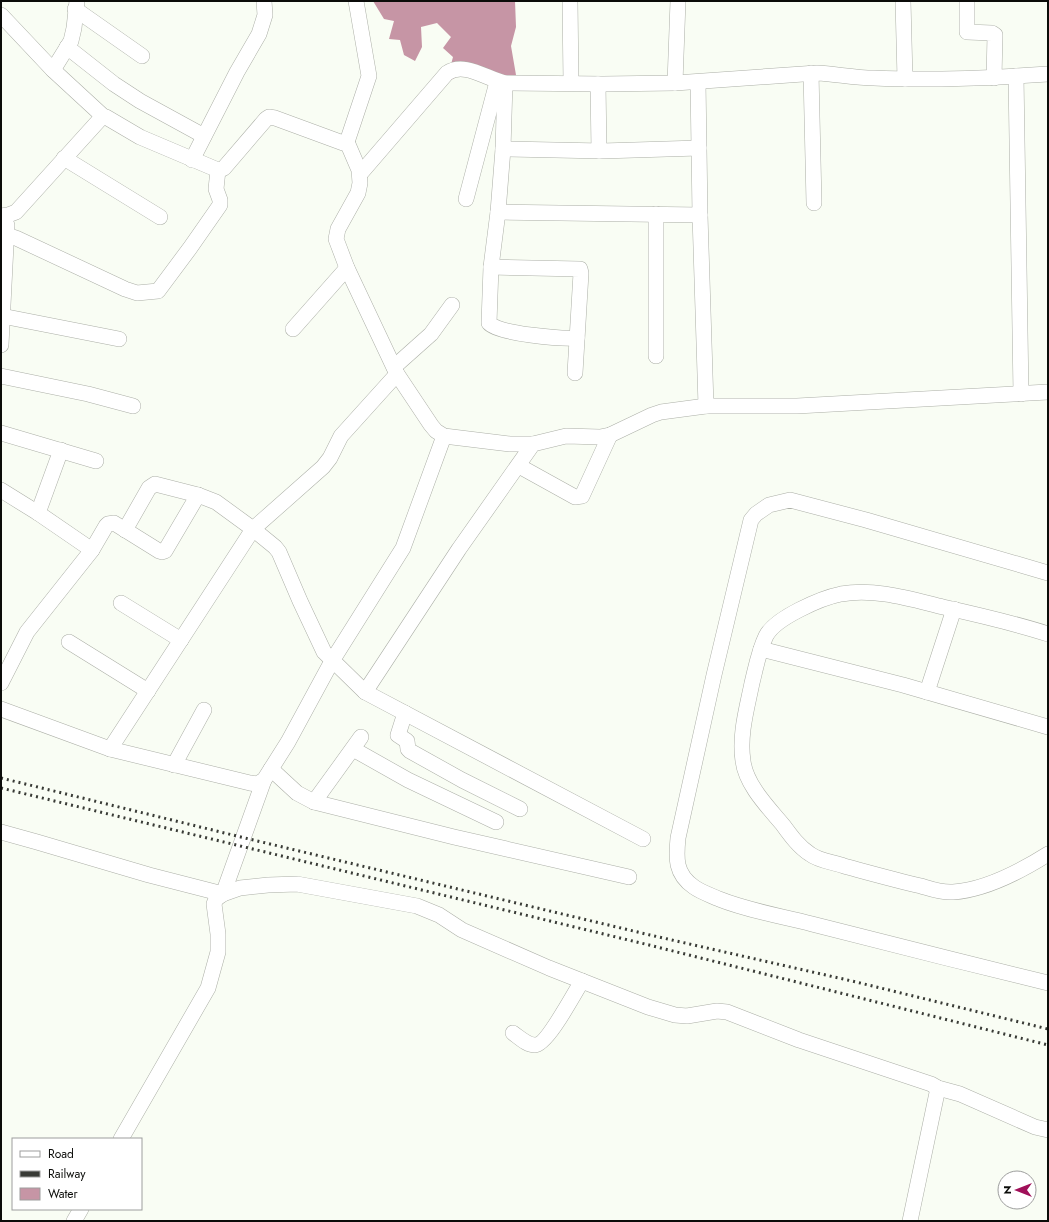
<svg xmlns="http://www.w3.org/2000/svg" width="1049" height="1222" font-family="Jost,sans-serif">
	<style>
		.water { fill: #c695a5 }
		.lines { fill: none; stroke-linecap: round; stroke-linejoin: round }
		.minor-casing { stroke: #acafa7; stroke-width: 16 }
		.minor { stroke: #fff; stroke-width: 15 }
		.rail { stroke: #393b36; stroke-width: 3; stroke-dasharray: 2 4; stroke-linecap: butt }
	</style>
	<rect width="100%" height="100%" fill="#f9fdf4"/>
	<polygon class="water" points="373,1 515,1 516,27 511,46 516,75 512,85 463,73 446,83 453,57 443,48 451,37 437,23 421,27 422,47 415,61 404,55 400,40 389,39 394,21 384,19"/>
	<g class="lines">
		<defs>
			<g id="minor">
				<polyline points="570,1 571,83"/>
				<polyline points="903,1 905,79"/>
				<polyline points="967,1 967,32 992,33 995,35 994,78"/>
				<polyline points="75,9 142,56"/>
				<polyline points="1,15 53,70 104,117"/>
				<polyline points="67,47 114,84 140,101 204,136"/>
				<polyline points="53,70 71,41 74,28 77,1"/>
				<polyline points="811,73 814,203"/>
				<polyline points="1016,76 1021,394"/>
				<polyline points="698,82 700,215 706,406"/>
				<path d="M505 83 503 149 498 212 491 267 489 323C499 334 561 339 577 338"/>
				<polyline points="675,83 678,1"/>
				<polyline points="598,84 599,151"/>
				<polyline points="347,142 359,170 360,183 358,193 338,229 336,239 347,268 397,374 431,425 436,431 444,436 510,444 533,444"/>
				<polyline points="503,149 602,151 699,148"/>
				<polyline points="64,158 160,217"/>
				<polyline points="192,160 237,72 259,34 265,15 264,1"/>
				<path d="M360 174 447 73C464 61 487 79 505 83L603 84 675 83 817 73C836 74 855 78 874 78 932 81 990 78 1048 74"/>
				<polyline points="466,199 497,82"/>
				<polyline points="498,212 700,215"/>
				<polyline points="656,214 656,356"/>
				<polyline points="1,216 8,215 16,212 102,117 106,117 140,137 218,170 220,170 224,168 266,119 269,117 275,118 343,143 347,142 369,76 356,1"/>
				<polyline points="7,235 16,238 125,289 137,293 158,291 190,248 220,205 220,200 216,189 218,170"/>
				<polyline points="491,267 580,269 581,273 575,373"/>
				<polyline points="2,316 119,339"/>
				<polyline points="293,329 347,268"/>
				<polyline points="1,345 7,225"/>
				<polyline points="394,367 431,334 452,305"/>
				<polyline points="1,376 88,394 133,406"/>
				<polyline points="1,433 96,461"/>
				<polyline points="519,466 575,497 582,496 610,435"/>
				<polyline points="1,490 38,513 92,550"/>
				<polyline points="38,513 61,450"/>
				<polyline points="125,530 149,488 155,484 198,495 216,502 253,529 275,547 279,552 300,601 324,652 365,692"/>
				<path d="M1048 573 866 520 790 500 769 505 756 514 751 520 714 675 678 838C676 858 675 874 694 887 701 892 710 895 719 899 749 911 781 916 812 924 891 944 969 964 1048 983"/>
				<polyline points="121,603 181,640"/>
				<path d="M1048 634C1014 623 979 615 943 607 910 599 875 588 841 594 821 598 775 618 766 636 759 650 756 667 752 683 747 708 739 735 743 761 746 785 768 807 783 825 791 836 799 847 810 854 819 861 833 862 844 866 870 873 895 880 921 886 931 889 942 893 953 892 985 890 1021 871 1048 854"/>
				<polyline points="69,642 148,691"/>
				<polyline points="761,649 903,685 1048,727"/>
				<polyline points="1,683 27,632 92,550 106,526 108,524 114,523 159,551 162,552 165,551 198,495"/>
				<polyline points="927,692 954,609"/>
				<polyline points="1,709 110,749 250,783 257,784 264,780 288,742 332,661 403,548 444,436"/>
				<polyline points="405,713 398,735 407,741 408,749 410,751 462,780 520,809"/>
				<polyline points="110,749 253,529 323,467 330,458 341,436 397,374"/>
				<polyline points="353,749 408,780 496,822"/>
				<polyline points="174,765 204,710"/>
				<polyline points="271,769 297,793 314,802 454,837 629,877"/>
				<polyline points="314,802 361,737"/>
				<polyline points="1,832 37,842 149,875 223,894 264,780"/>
				<polyline points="643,839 365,692 459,549 533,444 566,436 600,437 610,435 652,415 661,412 706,406 797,406 1048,392"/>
				<path d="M513 1033C520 1038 527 1045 535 1045 547 1045 575 992 582 981"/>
				<polyline points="121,1139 208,988 218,952 218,934 214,904 216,899 223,894 240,888 268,885 297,884 417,906 439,915 462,930 549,968 648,1007 675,1015 687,1016 717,1011 727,1012 799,1040 931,1084 938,1088 960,1094 1035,1127 1048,1130"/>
				<polyline points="74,1221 81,1209"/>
				<polyline points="910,1221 938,1088"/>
			</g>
		</defs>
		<use href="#minor" class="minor-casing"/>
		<use href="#minor" class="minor"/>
		<g class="rail">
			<polyline points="1,778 245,838 650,935 852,981 1048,1029"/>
			<polyline points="1,788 649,945 1048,1045"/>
		</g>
	</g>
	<rect width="1049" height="1222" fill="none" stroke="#0b0c09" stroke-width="4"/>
	<rect x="12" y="1138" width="130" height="72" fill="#ffffff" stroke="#9d9e9d"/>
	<rect x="20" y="1151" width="20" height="6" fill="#ffffff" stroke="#9d9e9d"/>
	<text x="48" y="1158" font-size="12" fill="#0b0c09">Road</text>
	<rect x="20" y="1171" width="20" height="6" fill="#393b36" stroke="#9d9e9d"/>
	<text x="48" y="1178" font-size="12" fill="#0b0c09">Railway</text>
	<rect x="20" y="1188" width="20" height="12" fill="#c695a5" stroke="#9d9e9d"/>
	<text x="48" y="1198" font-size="12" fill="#0b0c09">Water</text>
	<g transform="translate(1017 1190) rotate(270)"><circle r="19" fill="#ffffff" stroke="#9d9e9d"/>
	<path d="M0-3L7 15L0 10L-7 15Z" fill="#a01059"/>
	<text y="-6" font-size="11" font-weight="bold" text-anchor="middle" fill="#0b0c09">N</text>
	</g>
</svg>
